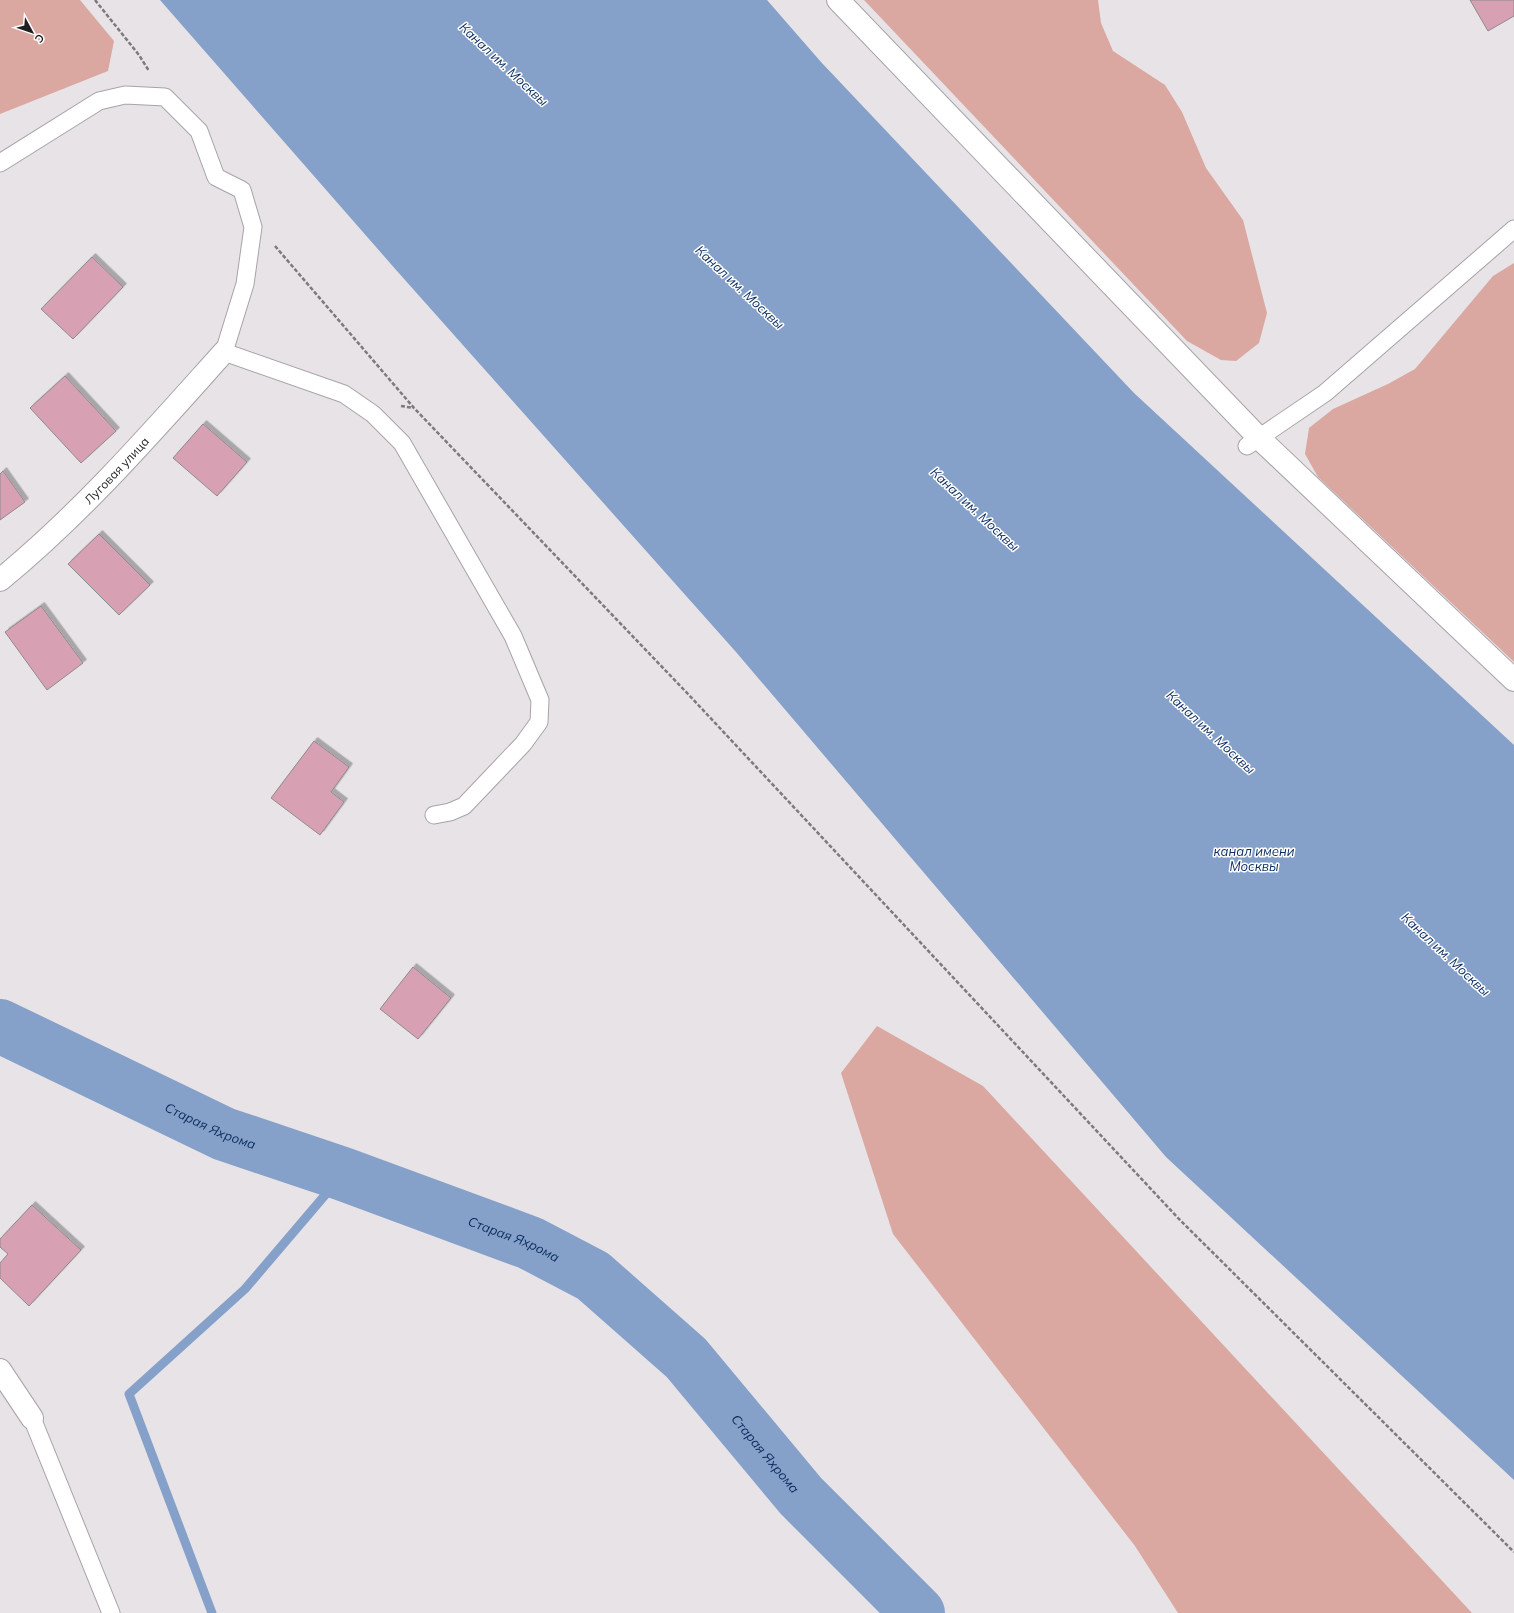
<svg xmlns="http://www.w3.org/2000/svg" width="1514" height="1613" font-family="Mulish,sans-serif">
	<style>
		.green { fill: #daa8a0 }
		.water { fill: #86a1c9 }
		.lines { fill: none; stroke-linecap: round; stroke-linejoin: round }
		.stream { stroke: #86a1c9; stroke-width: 9 }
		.river { stroke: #86a1c9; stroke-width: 54 }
		.building { fill: #d7a1b3; stroke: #908a8c; filter: url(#shadow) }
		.lane-casing { stroke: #a7a3a8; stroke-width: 19 }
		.street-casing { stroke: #a7a3a8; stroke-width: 24 }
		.path { stroke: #7d7a7d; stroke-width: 2.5; stroke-dasharray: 4 2; stroke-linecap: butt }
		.lane { stroke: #fff; stroke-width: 17 }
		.street { stroke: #fff; stroke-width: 22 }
		.labels { text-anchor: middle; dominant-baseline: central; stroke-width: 3; stroke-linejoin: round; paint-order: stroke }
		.street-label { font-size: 12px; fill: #201e20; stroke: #fff }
		.water-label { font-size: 13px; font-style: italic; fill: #092b5d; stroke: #fff }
	</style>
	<defs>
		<filter id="shadow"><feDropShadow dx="3.5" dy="-3.5" stdDeviation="0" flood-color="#0004"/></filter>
	</defs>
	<rect width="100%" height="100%" fill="#e7e3e7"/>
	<g class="green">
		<polygon points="0,0 80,0 114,41 108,71 0,114"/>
		<polygon points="864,0 1098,0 1101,23 1113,51 1165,85 1182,112 1206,168 1243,220 1267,313 1259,343 1236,361 1221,360 1187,341"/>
		<polygon points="1514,263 1514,662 1318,477 1305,454 1309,428 1333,409 1388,384 1415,369 1493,276"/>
		<polygon points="877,1026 983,1086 1472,1613 1178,1613 1135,1546 893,1234 841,1073"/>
	</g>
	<polygon class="water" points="160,0 767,0 821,62 1134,393 1514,745 1514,1480 1166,1157 736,652 397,271"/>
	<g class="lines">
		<polyline class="stream" points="212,1613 129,1394 245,1289 343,1174"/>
		<path class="river" id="s1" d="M0 1026 224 1134 343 1174 530 1243 593 1276 686 1358 801 1496 918 1613"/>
	</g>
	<g class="building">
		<polygon points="1470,0 1514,0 1514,16 1488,31"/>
		<polygon points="92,257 123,287 73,339 41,309"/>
		<polygon points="65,376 116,431 81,463 30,408"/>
		<polygon points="203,424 247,462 217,496 173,458"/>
		<polygon points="3,471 25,502 0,520 0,474"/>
		<polygon points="99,534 150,585 119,615 68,564"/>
		<polygon points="41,606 83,663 47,690 5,632"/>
		<polygon points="314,741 349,767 331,792 344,802 320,835 271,798"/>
		<polygon points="413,967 451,998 418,1039 380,1009"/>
		<polygon points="32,1205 81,1250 29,1306 0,1278 0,1263 8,1254 0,1247 0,1239"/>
	</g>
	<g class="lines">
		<defs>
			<g id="lane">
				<polyline points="0,163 99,101 125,95 165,97 199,131 216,177 242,190 253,227 245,284 224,352 344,394 373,414 402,443 513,636 540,700 539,722 523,744 464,806 450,812 434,815"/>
				<polyline points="1247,446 1325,393 1514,229"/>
				<polyline points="32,1418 111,1613"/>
			</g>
			<g id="street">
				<polyline points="838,0 1259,438 1514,680"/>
				<path id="s2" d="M0 580C83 512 153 431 224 352"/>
				<polyline points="0,1370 32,1418"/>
			</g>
		</defs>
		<use href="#lane" class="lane-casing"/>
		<use href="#street" class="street-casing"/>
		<g class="path">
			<polyline points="95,0 139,55 149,71"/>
			<polyline points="275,246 414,408 688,694 1179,1219 1514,1552"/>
			<polyline points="401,406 414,408"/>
		</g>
		<use href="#lane" class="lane"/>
		<use href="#street" class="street"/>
	</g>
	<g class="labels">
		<g class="street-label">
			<text stroke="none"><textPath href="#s2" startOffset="160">Луговая улица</textPath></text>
		</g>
		<g class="water-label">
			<text transform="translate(504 64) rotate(43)">Канал им. Москвы</text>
			<text transform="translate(740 287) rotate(43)">Канал им. Москвы</text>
			<text transform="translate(975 509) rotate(43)">Канал им. Москвы</text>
			<text transform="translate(1211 732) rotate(43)">Канал им. Москвы</text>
			<text x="1254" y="851">канал имени<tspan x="1254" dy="15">Москвы</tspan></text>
			<text transform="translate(1446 954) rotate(43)">Канал им. Москвы</text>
			<text stroke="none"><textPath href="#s1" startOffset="233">Старая Яхрома</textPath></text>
			<text stroke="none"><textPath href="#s1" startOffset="557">Старая Яхрома</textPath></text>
			<text stroke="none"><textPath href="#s1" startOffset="893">Старая Яхрома</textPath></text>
		</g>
	</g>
	<g transform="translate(32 32) rotate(130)" stroke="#ffffff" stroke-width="3" paint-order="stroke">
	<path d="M0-3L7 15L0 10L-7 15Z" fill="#201e20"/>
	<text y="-6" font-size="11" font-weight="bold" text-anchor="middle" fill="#201e20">С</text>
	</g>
</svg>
